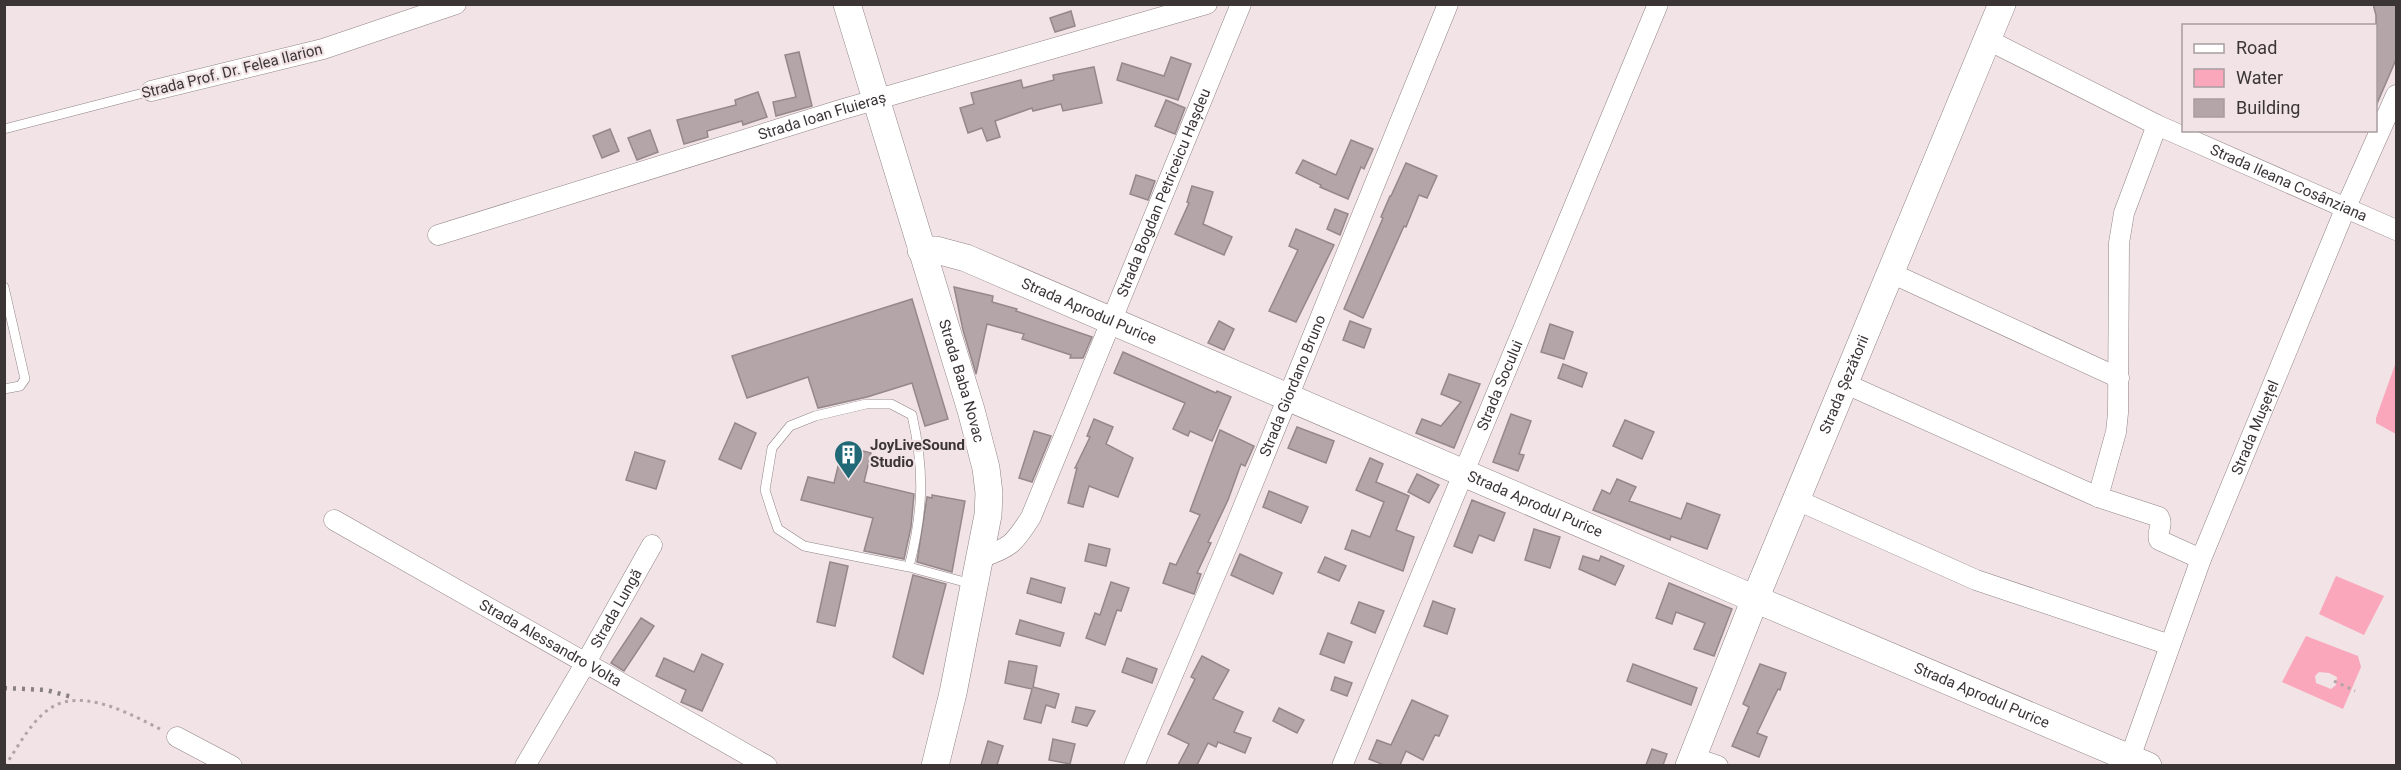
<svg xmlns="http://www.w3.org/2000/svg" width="2401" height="770" font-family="Roboto,sans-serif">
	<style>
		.water { fill: #faa7bc; fill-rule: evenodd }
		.building { fill: #b3a5a8; stroke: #95888a; stroke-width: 1.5 }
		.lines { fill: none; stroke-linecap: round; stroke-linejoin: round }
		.lane-casing { stroke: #918487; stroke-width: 10 }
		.street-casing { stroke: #918487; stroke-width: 21 }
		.secondary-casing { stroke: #918487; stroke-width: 28 }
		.path { stroke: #afa4a6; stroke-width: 3; stroke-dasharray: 3 4.5; stroke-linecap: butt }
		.lane { stroke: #fff; stroke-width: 9 }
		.street { stroke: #fff; stroke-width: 20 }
		.secondary { stroke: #fff; stroke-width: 27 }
		.rail { stroke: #898082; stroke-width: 4.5; stroke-dasharray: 3 6; stroke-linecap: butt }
		.labels { text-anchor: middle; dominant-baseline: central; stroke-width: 4.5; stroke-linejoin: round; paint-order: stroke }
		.street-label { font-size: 15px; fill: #3b3536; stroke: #f1e3e6 }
		.poi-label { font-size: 15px; font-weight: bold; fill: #3b3536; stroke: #f1e3e6; text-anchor: start }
	</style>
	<rect width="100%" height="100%" fill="#f1e3e6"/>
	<g class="water">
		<polygon points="2396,362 2396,434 2376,423 2376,418"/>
		<polygon points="2336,576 2384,596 2364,635 2319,614"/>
		<path d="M2306 636 2358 656 2361 667 2343 709 2282 682ZM2319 672 2329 673 2337 677 2336 685 2331 689 2316 683 2315 676Z"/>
	</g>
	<g class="building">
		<polygon points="2373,4 2397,4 2397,57 2376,106 2376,15"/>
		<polygon points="1071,11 1075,26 1055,32 1050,18"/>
		<polygon points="799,52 812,106 776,116 773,102 796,97 785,55"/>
		<polygon points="1171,57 1191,64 1178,100 1117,80 1122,63 1164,76"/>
		<polygon points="1094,67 1102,103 1063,111 1061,104 1033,111 1032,108 995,121 1000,137 987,141 982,128 968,133 960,108 974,104 971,93 1021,80 1023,88 1054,80 1053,75"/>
		<polygon points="758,92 767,117 743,125 742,121 707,131 708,137 684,144 677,120 736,105 735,100"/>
		<polygon points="1166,100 1185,108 1175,134 1155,126"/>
		<polygon points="610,129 619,151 602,158 593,136"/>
		<polygon points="650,130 658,152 637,160 628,138"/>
		<polygon points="1351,140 1373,149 1364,169 1361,167 1348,199 1320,187 1321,185 1296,173 1303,160 1336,175"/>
		<polygon points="1406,163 1437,176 1427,198 1419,195 1406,227 1404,226 1363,318 1344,309 1383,218 1381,217 1390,196 1391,196"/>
		<polygon points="1136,175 1155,181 1148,200 1130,194"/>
		<polygon points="1192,186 1213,192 1203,224 1232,237 1224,255 1175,234 1189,203 1187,202"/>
		<polygon points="1335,209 1348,214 1340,235 1327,229"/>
		<polygon points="1296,229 1334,245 1296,322 1269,311 1298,250 1289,246"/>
		<polygon points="954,287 993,296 992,302 1017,309 1016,311 1092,337 1083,358 1070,358 1071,355 1022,339 1024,334 987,324 976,374 963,330"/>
		<polygon points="912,299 948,419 925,426 912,383 867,397 818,408 808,377 747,398 732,356"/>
		<polygon points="1219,321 1234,329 1224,350 1208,343"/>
		<polygon points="1350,321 1371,329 1364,348 1343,340"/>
		<polygon points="1550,324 1573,332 1564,359 1541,352"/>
		<polygon points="1123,352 1216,393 1217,391 1231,397 1212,441 1190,431 1188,436 1173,429 1185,403 1114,373"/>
		<polygon points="1563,364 1587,373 1582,387 1558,378"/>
		<polygon points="1449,374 1480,384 1454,448 1416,433 1422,419 1441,426 1461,402 1441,394"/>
		<polygon points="1511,414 1531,421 1519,454 1524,455 1518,471 1493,462"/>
		<polygon points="1094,419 1113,427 1106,444 1133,458 1118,497 1089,486 1083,507 1068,503 1077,468 1075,468 1090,437 1087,436"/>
		<polygon points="1625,420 1654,432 1642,459 1613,446"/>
		<polygon points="735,423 756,433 741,469 719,459"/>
		<polygon points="1297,427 1334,441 1326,463 1288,448"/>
		<polygon points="1220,430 1254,446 1245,466 1241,464 1228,500 1208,542 1211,543 1197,573 1201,574 1194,594 1163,583 1170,563 1176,565 1200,515 1190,511"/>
		<polygon points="1034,431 1051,436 1032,482 1019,478"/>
		<polygon points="843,446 871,453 864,482 914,494 911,527 904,559 864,551 873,518 801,500 808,477 834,483"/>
		<polygon points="635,452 665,461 656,489 626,480"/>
		<polygon points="1370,458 1383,464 1376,482 1409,496 1396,530 1414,537 1403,571 1345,549 1352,530 1370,537 1384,502 1356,490"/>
		<polygon points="1417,474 1439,485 1429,503 1408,492"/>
		<polygon points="1617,479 1636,487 1629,501 1681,519 1687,503 1720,515 1707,549 1671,536 1670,540 1593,510 1602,490 1610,494"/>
		<polygon points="1269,491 1308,507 1301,523 1263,507"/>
		<polygon points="932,495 965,501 952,572 917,562 927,497 932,498"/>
		<polygon points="1472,500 1505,513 1494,541 1479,535 1472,553 1454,546"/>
		<polygon points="1534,529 1560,537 1550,568 1525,560"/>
		<polygon points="1089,544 1110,549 1106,566 1085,561"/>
		<polygon points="1240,554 1282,573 1273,594 1231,575"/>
		<polygon points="1583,556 1599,561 1601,556 1624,566 1615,585 1579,569"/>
		<polygon points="1325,557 1346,566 1339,581 1318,572"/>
		<polygon points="830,562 848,566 835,626 817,622"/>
		<polygon points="913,575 946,584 923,674 893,657"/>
		<polygon points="1031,578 1065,588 1061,603 1027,593"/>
		<polygon points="1111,582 1129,588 1121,611 1117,610 1105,645 1086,638 1095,613 1100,615"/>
		<polygon points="1669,583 1732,609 1714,656 1694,649 1705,623 1676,612 1672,624 1656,618"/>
		<polygon points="1433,601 1455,609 1447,634 1424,626"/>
		<polygon points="1359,602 1384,611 1375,633 1351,623"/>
		<polygon points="641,618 654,626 624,671 611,663"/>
		<polygon points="1020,620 1064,633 1060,646 1016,634"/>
		<polygon points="1328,633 1352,642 1344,663 1320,654"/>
		<polygon points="702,654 723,664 702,711 681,702 686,690 656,676 664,658 694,672"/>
		<polygon points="1202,656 1229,670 1213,699 1243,712 1234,732 1251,738 1245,753 1218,742 1216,747 1208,743 1197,765 1178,765 1189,744 1168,734 1195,679 1191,677"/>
		<polygon points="1127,658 1157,669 1152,683 1122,672"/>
		<polygon points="1009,661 1037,666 1033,687 1059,694 1055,708 1046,705 1041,723 1024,719 1032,689 1005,683"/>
		<polygon points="1633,664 1697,688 1691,705 1627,681"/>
		<polygon points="1760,664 1786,673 1780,690 1778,689 1757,733 1767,737 1759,757 1732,746 1749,707 1743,704"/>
		<polygon points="1335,677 1352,683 1347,696 1331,690"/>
		<polygon points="1412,700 1448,716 1439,736 1435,735 1423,760 1406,751 1400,765 1384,765 1369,759 1377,740 1391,745"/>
		<polygon points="1076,707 1095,711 1087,726 1072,722"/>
		<polygon points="1279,708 1304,720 1297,733 1273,721"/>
		<polygon points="1053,739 1075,744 1070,764 1049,760"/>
		<polygon points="988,741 1003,746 997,765 981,765"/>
		<polygon points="1652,749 1667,754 1663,765 1646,765"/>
	</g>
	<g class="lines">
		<defs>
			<g id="lane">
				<polyline points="4,129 151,91"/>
				<polyline points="4,287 25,379 20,386 4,389"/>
				<path d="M909 567C923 511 925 472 912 415L891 404H866L815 416 790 426 772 448 765 490 772 512 778 529 804 546 909 567 972 584"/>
			</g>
			<g id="street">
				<path id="s1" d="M1988 40 2157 125 2396 230"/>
				<polyline points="151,91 323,49 456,4"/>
				<path id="s2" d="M438 235 840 110 1207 4"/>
				<polyline points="1891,273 2119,378"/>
				<path d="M1846 384 2098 497 2159 517C2164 525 2156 532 2159 540L2201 559"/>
				<polyline points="2098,497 2116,432 2118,413 2119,243 2124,213 2157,125"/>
				<polyline points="1797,500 1976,580 2170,645"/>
				<path id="s3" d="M334 520 767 766"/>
				<path id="s4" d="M980 558C1010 548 1014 544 1031 517L1241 4"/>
				<polyline points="177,737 232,766"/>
				<polyline points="1692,757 1718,766"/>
				<path id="s5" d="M525 766 585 664 652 545"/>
				<path id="s6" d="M1134 766 1229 542 1448 4"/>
				<path id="s7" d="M1342 766 1658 4"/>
				<path id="s8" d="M2127 766 2201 559 2346 207 2396 95"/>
			</g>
			<g id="secondary">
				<path id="s9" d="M847 4 971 410 986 468 989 493 988 515 953 693 935 766"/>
				<path id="s10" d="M921 250H936L966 258 1755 599 2148 766"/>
				<path id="s11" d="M1689 766 1755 599 2002 4"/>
			</g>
		</defs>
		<use href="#lane" class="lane-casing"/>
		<use href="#street" class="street-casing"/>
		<use href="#secondary" class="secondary-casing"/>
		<g class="path">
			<polyline points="2334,681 2355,691"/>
			<path d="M5 766C17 748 28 727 44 713 77 683 130 714 162 730"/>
		</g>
		<use href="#lane" class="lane"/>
		<use href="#street" class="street"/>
		<use href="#secondary" class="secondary"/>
		<polyline class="rail" points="4,688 46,690 72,697"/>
	</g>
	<defs>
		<symbol id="building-pin" viewBox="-11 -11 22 30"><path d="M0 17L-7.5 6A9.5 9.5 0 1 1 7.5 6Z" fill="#216976" stroke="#f1e3e6"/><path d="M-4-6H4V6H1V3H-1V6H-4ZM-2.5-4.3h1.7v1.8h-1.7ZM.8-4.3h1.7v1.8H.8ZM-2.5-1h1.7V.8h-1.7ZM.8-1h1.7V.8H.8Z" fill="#fff"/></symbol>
	</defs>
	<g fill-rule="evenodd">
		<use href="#building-pin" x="832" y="438" width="33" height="45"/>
	</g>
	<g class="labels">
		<g class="street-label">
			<text transform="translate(232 71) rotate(-14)">Strada Prof. Dr. Felea Ilarion</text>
			<text stroke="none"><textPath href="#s2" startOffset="402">Strada Ioan Fluieraș</textPath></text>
			<text stroke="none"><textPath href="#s1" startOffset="333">Strada Ileana Cosânziana</textPath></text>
			<text stroke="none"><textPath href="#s4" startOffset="418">Strada Bogdan Petriceicu Hașdeu</textPath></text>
			<text stroke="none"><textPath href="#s10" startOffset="180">Strada Aprodul Purice</textPath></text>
			<text stroke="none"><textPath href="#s9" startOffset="394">Strada Baba Novac</textPath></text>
			<text stroke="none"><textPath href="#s7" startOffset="412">Strada Socului</textPath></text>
			<text stroke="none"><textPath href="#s11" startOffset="412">Strada Șezătorii</textPath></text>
			<text stroke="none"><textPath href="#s6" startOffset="412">Strada Giordano Bruno</textPath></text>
			<text stroke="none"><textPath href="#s8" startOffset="362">Strada Mușețel</textPath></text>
			<text stroke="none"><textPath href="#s10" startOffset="666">Strada Aprodul Purice</textPath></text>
			<text stroke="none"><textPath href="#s5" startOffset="182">Strada Lungă</textPath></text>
			<text stroke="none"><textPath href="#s3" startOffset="249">Strada Alessandro Volta</textPath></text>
			<text stroke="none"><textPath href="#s10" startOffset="1152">Strada Aprodul Purice</textPath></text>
		</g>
		<g class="poi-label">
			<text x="870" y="445">JoyLiveSound<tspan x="870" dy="17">Studio</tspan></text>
		</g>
	</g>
	<rect width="2401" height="770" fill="none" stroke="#3b3536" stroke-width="12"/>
	<rect x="2182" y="24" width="195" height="108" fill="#f1e3e6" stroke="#a89da0" stroke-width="1.5"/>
	<rect x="2194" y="44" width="30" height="9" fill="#ffffff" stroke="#a89da0" stroke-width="1.5"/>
	<text x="2236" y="54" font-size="18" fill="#3b3536">Road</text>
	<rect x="2194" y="69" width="30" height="18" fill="#faa7bc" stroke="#a89da0" stroke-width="1.5"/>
	<text x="2236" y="84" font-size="18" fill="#3b3536">Water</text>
	<rect x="2194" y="99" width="30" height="18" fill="#b3a5a8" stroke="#a89da0" stroke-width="1.5"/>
	<text x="2236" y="114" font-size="18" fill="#3b3536">Building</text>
</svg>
